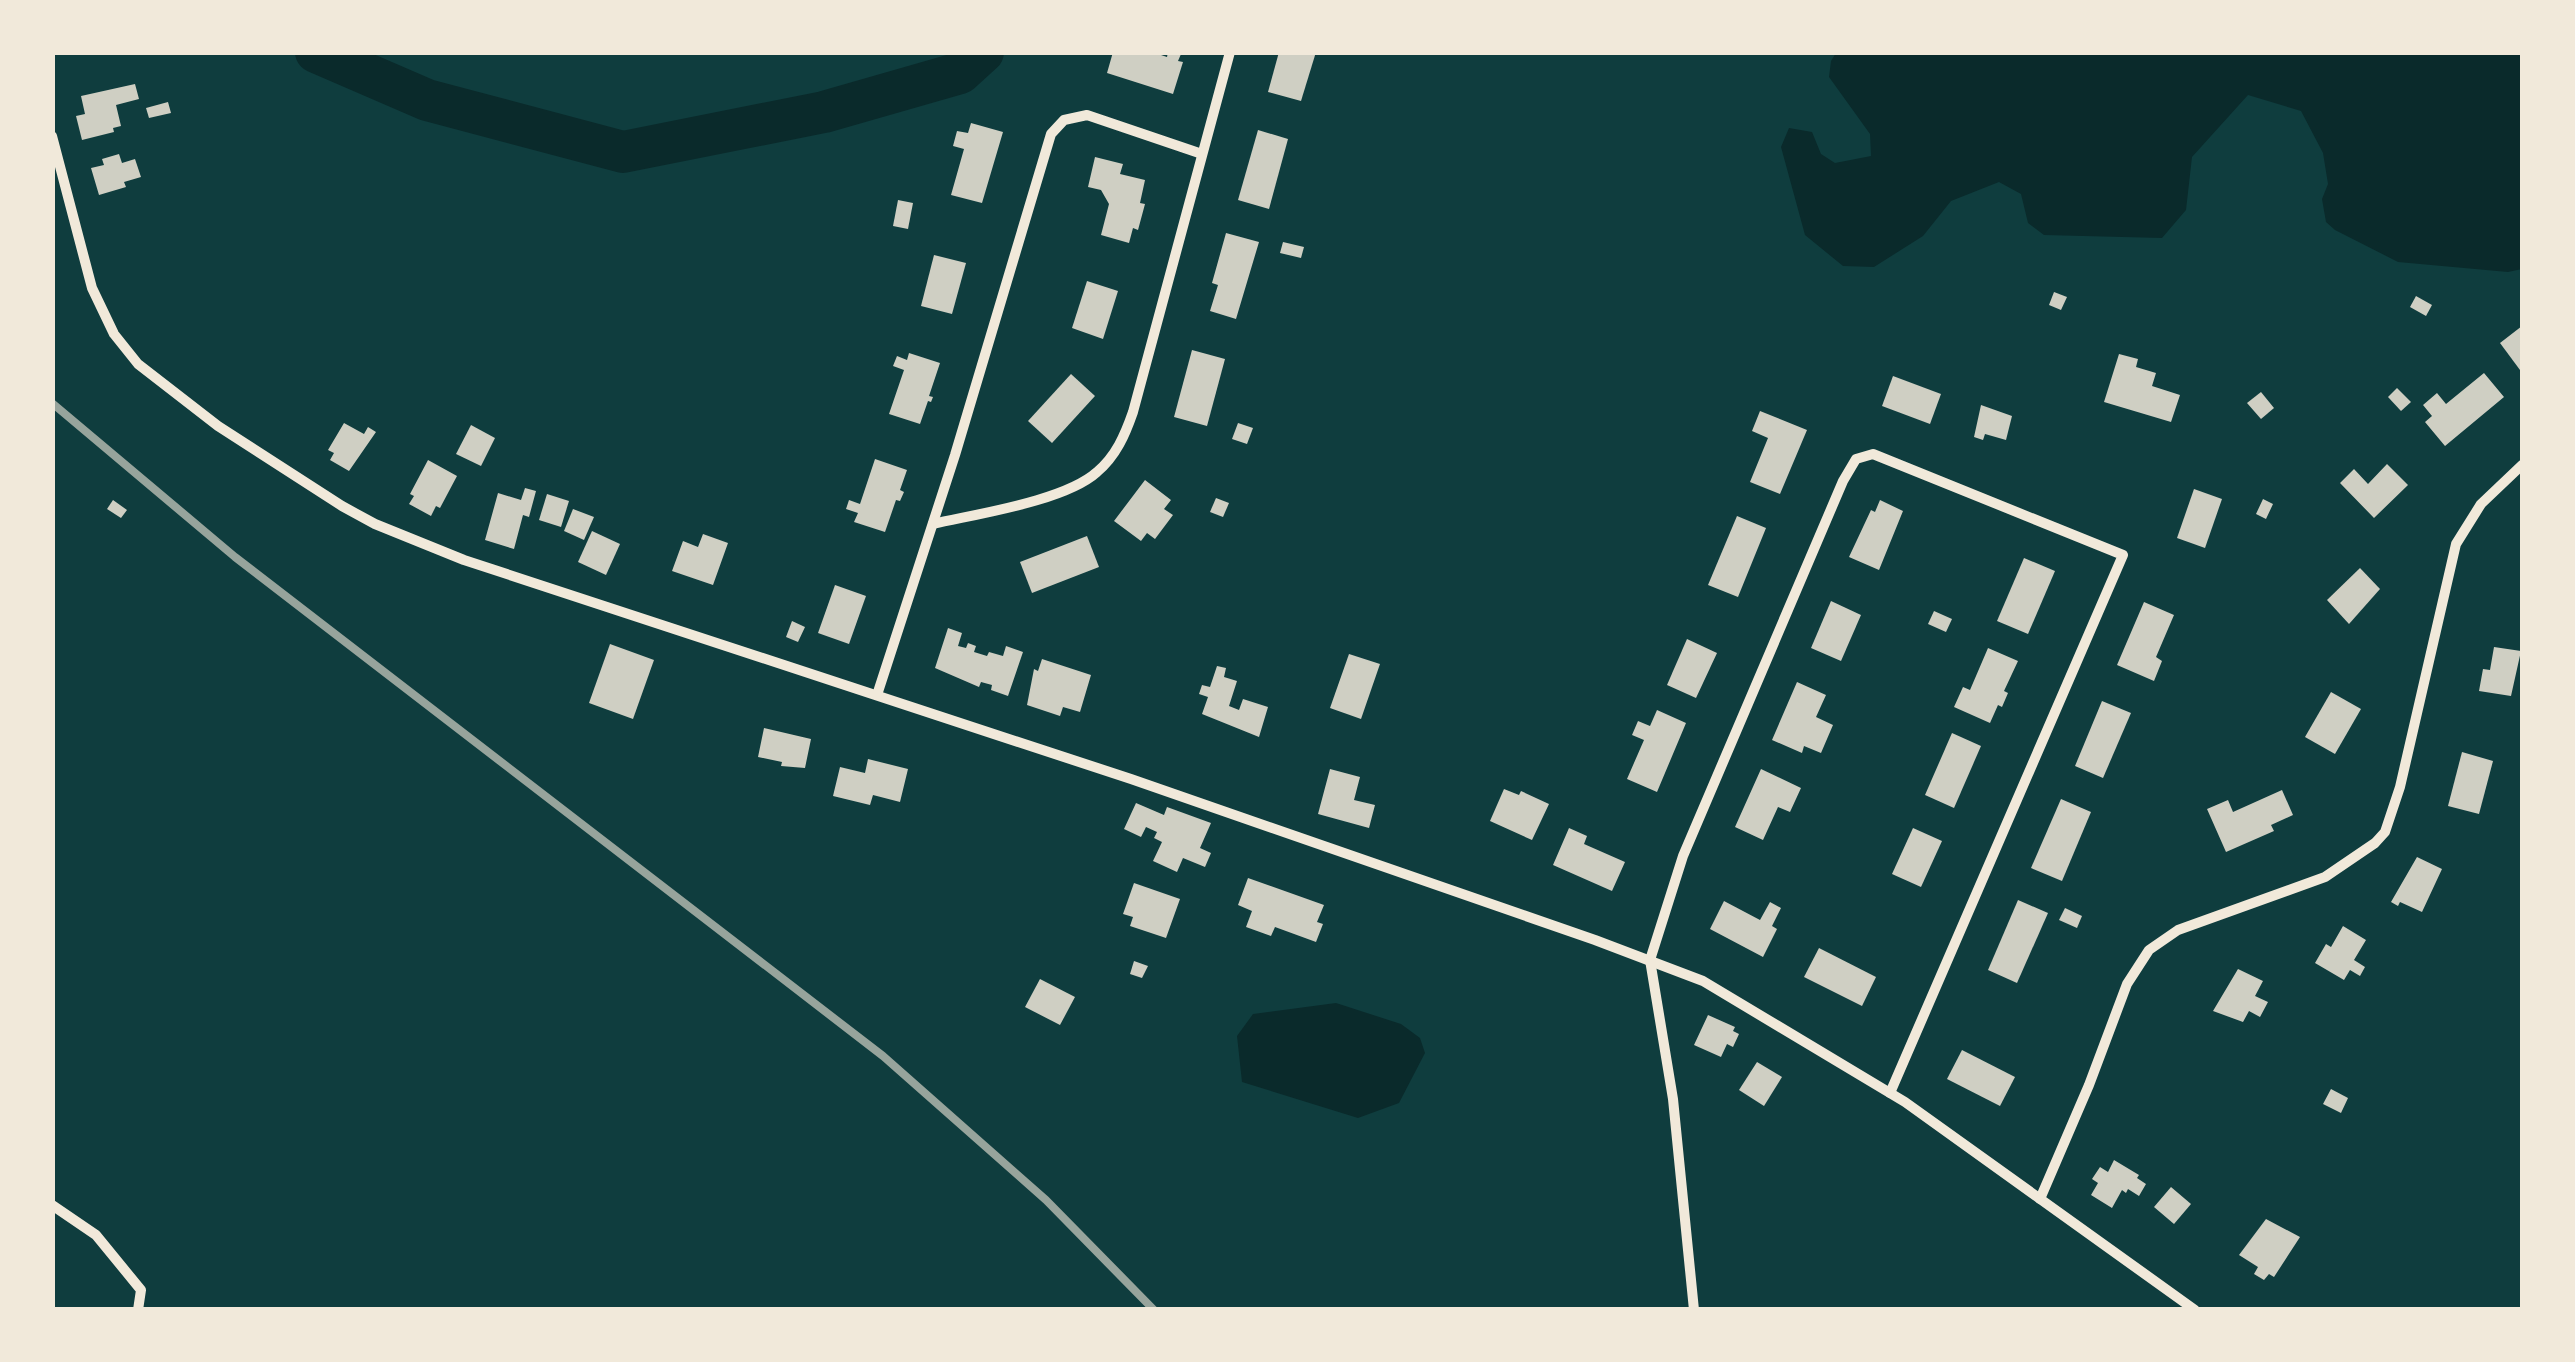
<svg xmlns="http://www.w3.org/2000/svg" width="2575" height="1362" font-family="Overpass,sans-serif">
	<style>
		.water { fill: #0a2a2b }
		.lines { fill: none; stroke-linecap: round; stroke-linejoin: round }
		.river { stroke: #0a2a2b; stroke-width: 42 }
		.building { fill: #cfcfc3 }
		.minor { stroke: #f1e9da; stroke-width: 10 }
		.rail { stroke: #97a49c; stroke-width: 8 }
	</style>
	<rect width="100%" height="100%" fill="#0f3d3e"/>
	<g class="water">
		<polygon points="1836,53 2522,53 2522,269 2508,272 2398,262 2335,230 2326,222 2322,199 2328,184 2323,153 2301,111 2248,95 2192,157 2186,210 2162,238 2044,235 2028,223 2021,194 1999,182 1951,201 1923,236 1874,267 1843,266 1805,235 1781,147 1789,128 1812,132 1821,154 1835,163 1871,156 1870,134 1829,77 1831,61"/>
		<polygon points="1336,1003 1401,1024 1420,1038 1425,1053 1399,1103 1358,1118 1242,1082 1237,1036 1253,1014"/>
	</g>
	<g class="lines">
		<polyline class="river" points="316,52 427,100 623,152 824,112 960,73 983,52"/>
	</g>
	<g class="building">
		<polygon points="1113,52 1152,52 1167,57 1168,52 1181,54 1178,61 1183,62 1173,94 1107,73"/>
		<polygon points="1279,52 1316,52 1301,101 1268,92"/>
		<polygon points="135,84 139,99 116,105 121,126 113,128 114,132 82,140 76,116 85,114 81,96"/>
		<polygon points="168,102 171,113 149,118 146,108"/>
		<polygon points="971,123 1003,132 982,203 951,195 964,149 953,146 957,131 968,133"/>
		<polygon points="1258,130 1288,139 1269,209 1238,200"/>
		<polygon points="119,154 122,163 135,159 141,177 124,182 126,187 99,195 91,168 104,165 102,159"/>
		<polygon points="1095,157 1123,164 1120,174 1145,180 1140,203 1145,204 1138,230 1133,228 1129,243 1101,235 1109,204 1101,190 1088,187"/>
		<polygon points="898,200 913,203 908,229 893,226"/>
		<polygon points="1226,233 1259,242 1236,319 1210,311 1218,285 1212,283"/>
		<polygon points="1283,242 1304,247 1301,258 1280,253"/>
		<polygon points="934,255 966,263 952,314 921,306"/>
		<polygon points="1087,281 1118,291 1103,339 1072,328"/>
		<polygon points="2054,292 2067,297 2061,310 2049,305"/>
		<polygon points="2416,296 2432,305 2426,316 2410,307"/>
		<polygon points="2522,326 2522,368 2520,370 2500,343"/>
		<polygon points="1192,350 1225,359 1207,426 1174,417"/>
		<polygon points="909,353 940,363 929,396 933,397 931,402 928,401 920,424 889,414 904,370 893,366 897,356 907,360"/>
		<polygon points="2119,354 2138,359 2136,367 2156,373 2152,386 2180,395 2171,422 2104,402"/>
		<polygon points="2484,373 2504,397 2445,446 2425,422 2432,416 2423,405 2437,393 2446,404"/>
		<polygon points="1071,374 1095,396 1052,443 1028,421"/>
		<polygon points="1893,376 1941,394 1930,424 1882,406"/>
		<polygon points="2397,388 2411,402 2401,411 2388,397"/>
		<polygon points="2261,392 2274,408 2261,419 2247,403"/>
		<polygon points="1981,405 2012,416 2006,440 1985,434 1983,440 1974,437"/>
		<polygon points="1760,411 1807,430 1780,494 1750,482 1768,438 1752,431"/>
		<polygon points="344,423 364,434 368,427 376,432 349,471 330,460 334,453 328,450"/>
		<polygon points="1238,423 1253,428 1247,444 1232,439"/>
		<polygon points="471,425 495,438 481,466 456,454"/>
		<polygon points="875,459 907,470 900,490 904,492 900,501 896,500 885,532 854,522 858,513 846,509 849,500 860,504"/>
		<polygon points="428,460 457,476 440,508 436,506 431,516 409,504 414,496 410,494"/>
		<polygon points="2387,464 2408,485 2374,518 2340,483 2354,469 2368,484"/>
		<polygon points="1145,480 1171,500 1164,509 1173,515 1155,539 1147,533 1141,541 1114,521"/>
		<polygon points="525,488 536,491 529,517 523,515 514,549 485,540 498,493 521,500"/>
		<polygon points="2194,489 2222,499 2205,548 2177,538"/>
		<polygon points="547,494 569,501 561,527 539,520"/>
		<polygon points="1216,498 1229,503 1223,517 1210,512"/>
		<polygon points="2263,499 2273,504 2266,519 2256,514"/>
		<polygon points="113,500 127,510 121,518 107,509"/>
		<polygon points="1880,500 1903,511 1879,570 1849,557 1871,510 1875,512"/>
		<polygon points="573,509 594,517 584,540 564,531"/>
		<polygon points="1737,516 1766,528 1738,597 1708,585"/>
		<polygon points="592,531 620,544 606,575 578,562"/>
		<polygon points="703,534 728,543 713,585 672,571 683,541 698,547"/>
		<polygon points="1087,536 1099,567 1032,593 1020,562"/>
		<polygon points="2024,558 2055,571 2028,634 1997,621"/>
		<polygon points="2360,568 2380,589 2349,624 2327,600"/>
		<polygon points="835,585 866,596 849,644 818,633"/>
		<polygon points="1831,601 1861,615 1841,661 1811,648"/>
		<polygon points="2144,602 2174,615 2156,657 2162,661 2154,681 2117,665"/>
		<polygon points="1934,611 1952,619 1946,632 1928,624"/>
		<polygon points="792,621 805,627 798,642 786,637"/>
		<polygon points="948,628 962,633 958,646 966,648 968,643 976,646 974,652 987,656 989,652 1003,656 1006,646 1023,652 1008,696 991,690 992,685 981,682 979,687 935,668"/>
		<polygon points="1687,639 1717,653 1696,698 1667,685"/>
		<polygon points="610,644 654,660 633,719 589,703"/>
		<polygon points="2494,647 2521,651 2511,696 2479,691 2483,669 2490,670"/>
		<polygon points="1988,648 2018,661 2004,691 2008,693 2002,707 1998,705 1990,723 1954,707 1963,687 1970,690"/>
		<polygon points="1349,654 1380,664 1361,719 1330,708"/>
		<polygon points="1042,659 1091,675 1080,712 1063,707 1060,716 1027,705 1034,669 1038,671"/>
		<polygon points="1217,666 1226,668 1224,677 1237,681 1229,706 1239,710 1243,699 1268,707 1259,737 1202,714 1208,697 1199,694 1202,685 1210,687"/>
		<polygon points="1797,682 1826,695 1816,717 1833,725 1821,753 1804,746 1802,753 1772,740"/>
		<polygon points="2331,692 2361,709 2335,754 2305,737"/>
		<polygon points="2102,701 2131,713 2103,778 2075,766"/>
		<polygon points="1657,710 1686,723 1657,792 1627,779 1644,740 1632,735 1638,721 1650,726"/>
		<polygon points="764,728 811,739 805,768 781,766 782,762 758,757"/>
		<polygon points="1952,733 1981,746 1954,808 1925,795"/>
		<polygon points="2462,752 2493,761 2479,814 2448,806"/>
		<polygon points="868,759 908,769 900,802 873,795 870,805 833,796 840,767 865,773"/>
		<polygon points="1330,769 1360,777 1354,800 1375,805 1369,828 1318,814"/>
		<polygon points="1761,769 1801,788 1790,812 1778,807 1763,840 1735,827"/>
		<polygon points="1504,789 1519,795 1521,791 1549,804 1532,840 1490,821"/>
		<polygon points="2282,790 2293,815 2271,825 2274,831 2226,852 2207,809 2228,800 2233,812"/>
		<polygon points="2061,799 2091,812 2062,881 2031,868"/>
		<polygon points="1136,803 1164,815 1167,807 1211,823 1200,848 1211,853 1205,867 1183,858 1177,872 1153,861 1162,842 1154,838 1157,832 1146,827 1141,837 1124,829"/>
		<polygon points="1569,828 1587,836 1584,844 1625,862 1612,891 1553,865"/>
		<polygon points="1913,828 1942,841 1921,887 1892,874"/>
		<polygon points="2417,857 2442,869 2422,912 2400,902 2398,906 2391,902"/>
		<polygon points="1248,878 1324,905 1317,922 1323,924 1316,942 1275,927 1271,936 1246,927 1252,911 1238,905"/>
		<polygon points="1134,883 1180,899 1166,938 1130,926 1133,917 1123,914"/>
		<polygon points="2018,900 2048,913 2017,983 1988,970"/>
		<polygon points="1724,901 1760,920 1770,902 1781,908 1772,926 1777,929 1763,957 1710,929"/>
		<polygon points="2065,908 2082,916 2077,928 2059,920"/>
		<polygon points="2343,926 2366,940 2354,960 2365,967 2360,976 2350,970 2344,980 2315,963 2326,944 2331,947"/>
		<polygon points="1819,948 1876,977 1862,1006 1804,977"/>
		<polygon points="1134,961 1148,966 1142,978 1130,974"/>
		<polygon points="2238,969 2263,981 2255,996 2268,1002 2260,1017 2249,1011 2243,1022 2213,1011"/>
		<polygon points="1040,979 1075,997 1060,1025 1025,1007"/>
		<polygon points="1708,1015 1735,1027 1733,1031 1739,1034 1733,1047 1727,1044 1721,1057 1694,1045"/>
		<polygon points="1962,1050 2015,1077 2000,1106 1947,1079"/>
		<polygon points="1757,1062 1782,1077 1764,1106 1739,1090"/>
		<polygon points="2331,1089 2348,1098 2341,1113 2323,1104"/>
		<polygon points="2114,1160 2139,1175 2137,1178 2146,1184 2139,1196 2128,1189 2126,1193 2122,1190 2112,1208 2091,1195 2098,1183 2092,1179 2100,1167 2108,1172"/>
		<polygon points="2171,1187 2191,1204 2174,1224 2154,1207"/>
		<polygon points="2266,1219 2300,1237 2274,1277 2269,1274 2264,1280 2254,1274 2258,1267 2239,1255"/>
	</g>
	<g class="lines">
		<g class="minor">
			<polyline points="52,136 92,288 114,334 138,364 218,426 342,506 375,524 464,560 1131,779 1595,940 1703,981 1905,1102 2195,1310"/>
			<path d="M933 524C976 514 1065 501 1097 472 1116 456 1125 435 1133 412L1230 52"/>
			<polyline points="877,695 955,455 1051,134 1064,120 1087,115 1202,154"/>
			<polyline points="2040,1199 2089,1085 2127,984 2149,950 2178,930 2325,877 2375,843 2385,832 2400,787 2456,544 2481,504 2522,465"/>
			<polyline points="52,1205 96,1235 141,1290 138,1310"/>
			<polyline points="1694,1310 1673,1099 1650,960 1683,856 1843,481 1856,459 1873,454 2123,555 1890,1093"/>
		</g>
		<polyline class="rail" points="52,403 235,557 883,1056 1046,1200 1154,1310"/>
	</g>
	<rect width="2575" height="1362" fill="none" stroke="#f1e9da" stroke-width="110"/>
</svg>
